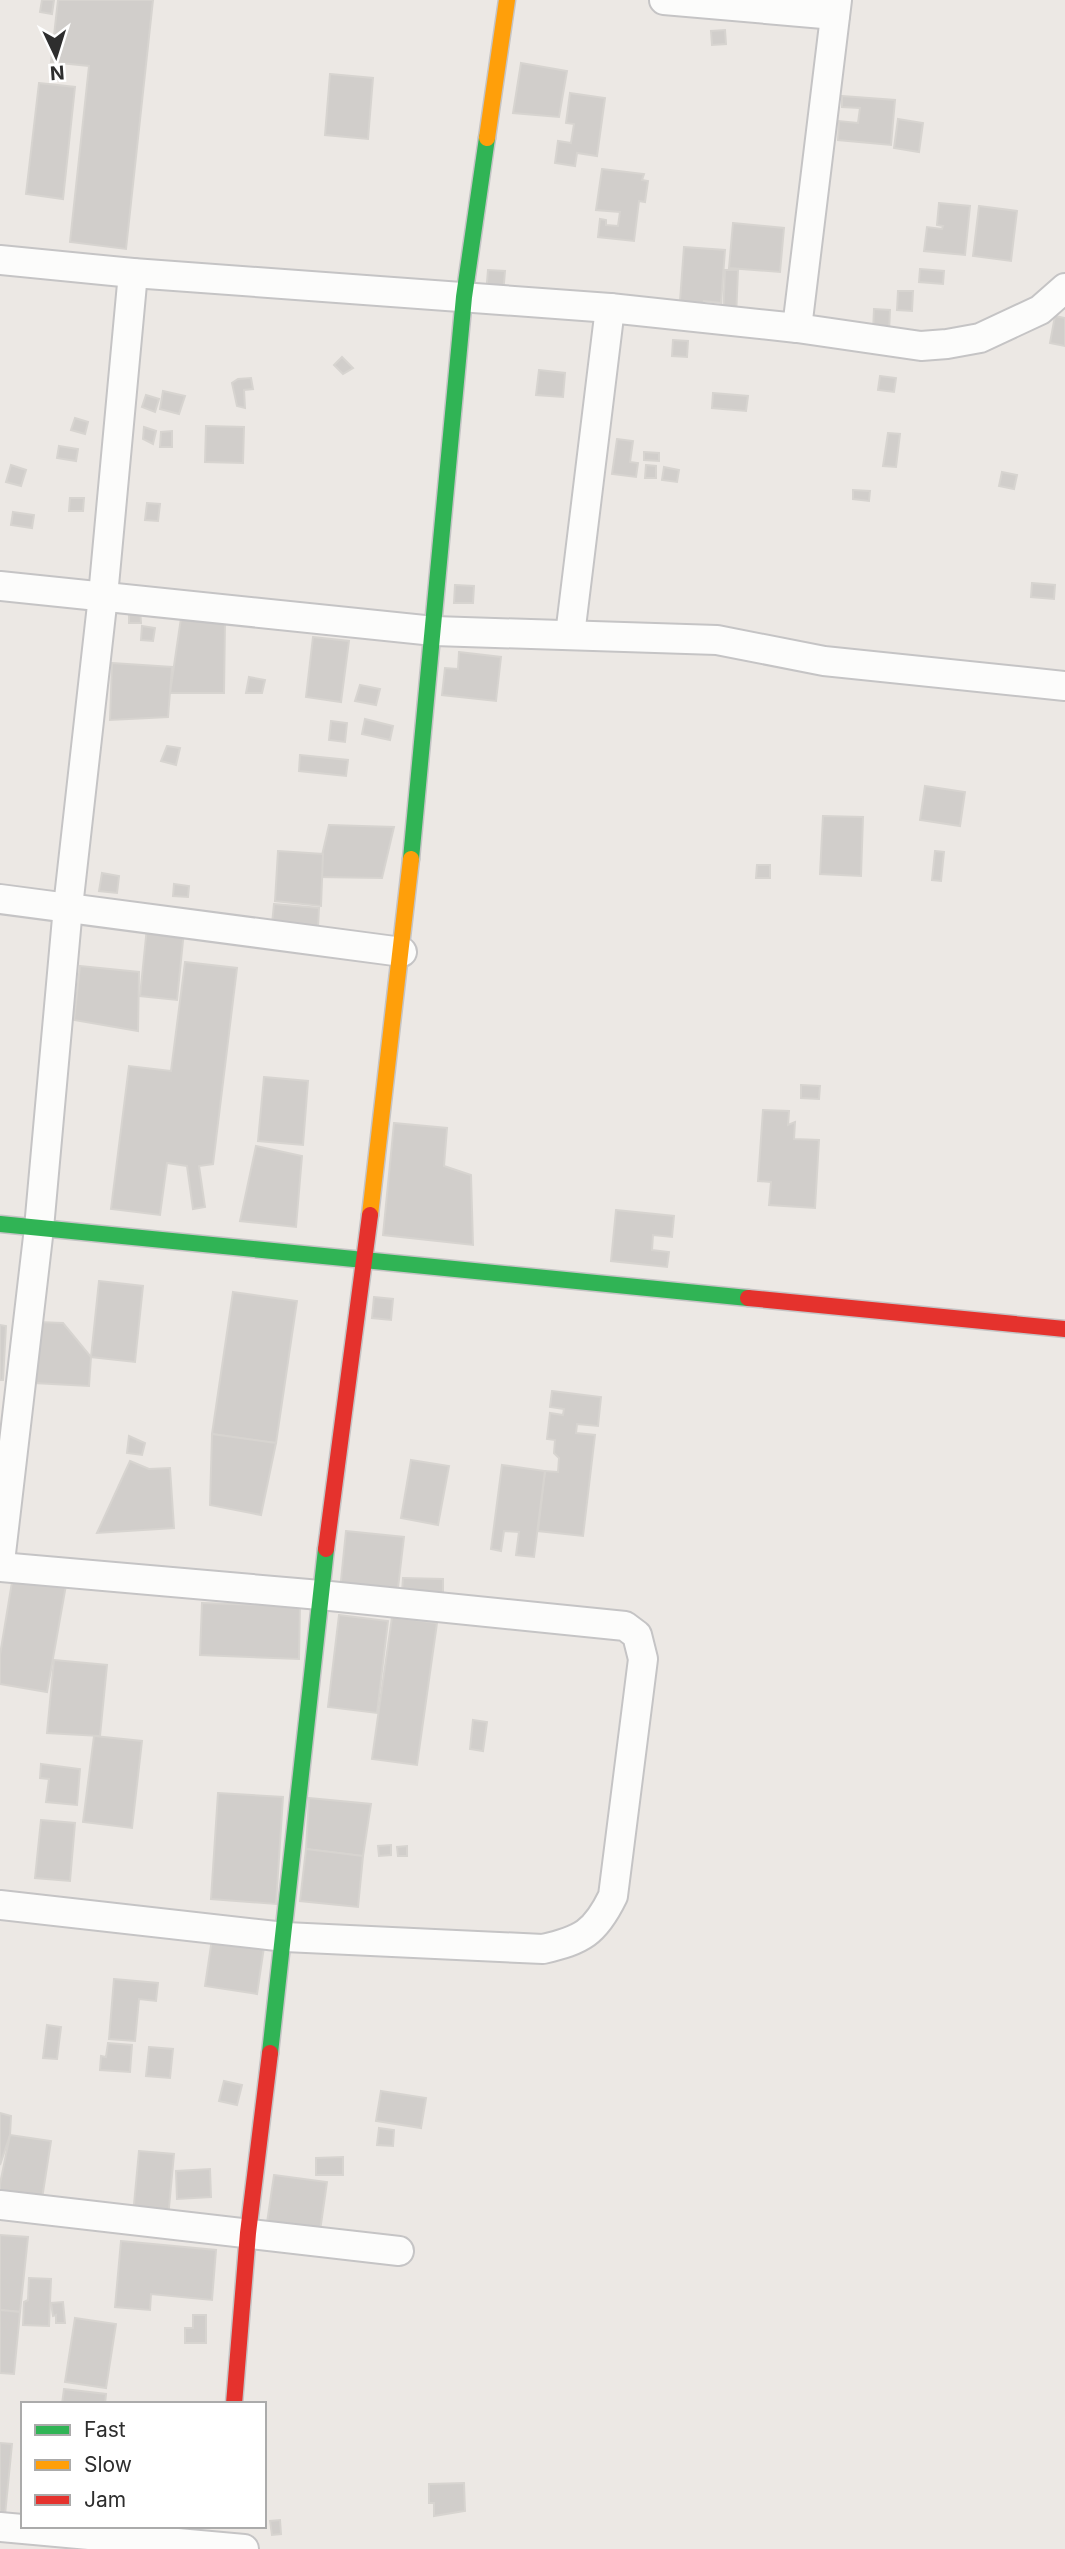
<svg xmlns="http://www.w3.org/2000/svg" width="1065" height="2549" font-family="Inter,sans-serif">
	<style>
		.building { fill: #d1cecb; stroke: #d7d4d0; stroke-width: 2 }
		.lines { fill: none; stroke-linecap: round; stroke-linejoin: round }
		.street-casing { stroke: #c5c4c5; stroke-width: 32 }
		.fast-casing { stroke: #c5c4c5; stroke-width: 19 }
		.slow-casing { stroke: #c5c4c5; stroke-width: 19 }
		.jam-casing { stroke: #c5c4c5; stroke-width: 19 }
		.street { stroke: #fcfcfb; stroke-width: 28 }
		.fast { stroke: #30b455; stroke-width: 16 }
		.slow { stroke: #ff9f0a; stroke-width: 16 }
		.jam { stroke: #e5322d; stroke-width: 16 }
	</style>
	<rect width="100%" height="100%" fill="#ece8e4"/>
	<g class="building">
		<polygon points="42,0 54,0 52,14 40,12"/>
		<polygon points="58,0 153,0 126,249 70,242 89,66 51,62"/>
		<polygon points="725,30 726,44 712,45 711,31"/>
		<polygon points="521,63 567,71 559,117 513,113"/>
		<polygon points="330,74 373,78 368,139 325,135"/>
		<polygon points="39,83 75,87 63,199 26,194"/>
		<polygon points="570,93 605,98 597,156 577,153 575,166 555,163 558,141 571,143 574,124 566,123"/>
		<polygon points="842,96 895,100 891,145 838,140 839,121 858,123 860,108 842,107"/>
		<polygon points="898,119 923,123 919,152 894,148"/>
		<polygon points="602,169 644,174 642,180 648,181 645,202 639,201 634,241 598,237 600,219 606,220 606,225 618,226 620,212 596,210"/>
		<polygon points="939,203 970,206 965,255 924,251 927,227 942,229 943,226 937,225"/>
		<polygon points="979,206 1017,211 1011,261 973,256"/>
		<polygon points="733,223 784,228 780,272 729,268"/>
		<polygon points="684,247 725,250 721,303 704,301 703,316 675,314 675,301 680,301"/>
		<polygon points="920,269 944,271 943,284 919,282"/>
		<polygon points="488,270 505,271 503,295 486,294"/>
		<polygon points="725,270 738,270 736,318 723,318"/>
		<polygon points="898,291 913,291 912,311 897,310"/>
		<polygon points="874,309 890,310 889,333 873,332"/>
		<polygon points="1055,316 1065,318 1065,346 1050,343"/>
		<polygon points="673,340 688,341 687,357 672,356"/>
		<polygon points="342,357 353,368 343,374 334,365"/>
		<polygon points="539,370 565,373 563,397 536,395"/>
		<polygon points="880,376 896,378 894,392 878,390"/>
		<polygon points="251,378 253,389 244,390 245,408 237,406 232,383 238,379"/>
		<polygon points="163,391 185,396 179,414 160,409"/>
		<polygon points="713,393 748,396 746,411 712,408"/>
		<polygon points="146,395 159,399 155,412 142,407"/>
		<polygon points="75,418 88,422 85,434 71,430"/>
		<polygon points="206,426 244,427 243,463 205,462"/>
		<polygon points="144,427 156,431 153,444 143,439"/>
		<polygon points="172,431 172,447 160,447 161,432"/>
		<polygon points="888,433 900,434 896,467 883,466"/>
		<polygon points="617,439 633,441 630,462 638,463 636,477 612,474"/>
		<polygon points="59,446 78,449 76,461 57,458"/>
		<polygon points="644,452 659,453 659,461 644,460"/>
		<polygon points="11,465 26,470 21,486 6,482"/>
		<polygon points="646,465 656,466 656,478 645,478"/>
		<polygon points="664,467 679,470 677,482 662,480"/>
		<polygon points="1002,472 1017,475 1014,489 999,486"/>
		<polygon points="853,490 870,491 869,501 853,499"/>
		<polygon points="70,498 84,498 83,511 69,511"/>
		<polygon points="147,503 160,504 158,521 145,520"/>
		<polygon points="13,512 34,515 32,528 11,525"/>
		<polygon points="1032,583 1055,585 1054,599 1031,597"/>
		<polygon points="455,585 474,586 473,603 454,603"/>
		<polygon points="129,608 140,608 141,623 129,623"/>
		<polygon points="181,618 225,620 224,693 170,693"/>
		<polygon points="142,626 155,628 153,641 141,640"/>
		<polygon points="313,637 349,641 341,702 306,697"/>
		<polygon points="459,652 501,657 496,701 442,695 445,668 458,669"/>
		<polygon points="112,663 172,667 168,717 110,720"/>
		<polygon points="249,677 265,680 262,693 246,693"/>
		<polygon points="360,685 380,689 376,705 355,701"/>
		<polygon points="365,719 393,726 390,740 362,734"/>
		<polygon points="331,721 347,723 345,742 329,740"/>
		<polygon points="167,746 180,748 176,765 161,761"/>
		<polygon points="300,755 348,760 346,776 299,771"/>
		<polygon points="925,786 965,792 960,826 920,820"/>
		<polygon points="823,816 863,817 861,876 820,874"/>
		<polygon points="329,825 394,827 382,878 317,877"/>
		<polygon points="278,851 323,854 321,906 275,901"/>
		<polygon points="935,851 944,852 941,881 932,880"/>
		<polygon points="757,865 770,865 770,878 756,878"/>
		<polygon points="102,873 119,876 117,893 99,891"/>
		<polygon points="174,884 189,886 188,897 173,896"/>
		<polygon points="274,904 319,908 318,927 272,924"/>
		<polygon points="147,927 184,931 177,1000 140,996"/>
		<polygon points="185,962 237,968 213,1164 199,1166 205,1207 193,1209 187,1166 167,1163 160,1215 111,1209 129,1066 171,1071"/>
		<polygon points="80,966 139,972 138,1031 74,1020"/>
		<polygon points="264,1077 308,1081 303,1145 258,1141"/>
		<polygon points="801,1085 820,1086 819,1099 801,1098"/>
		<polygon points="763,1110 789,1111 788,1125 795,1122 794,1139 819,1140 815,1208 769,1205 771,1182 758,1181"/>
		<polygon points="394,1123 447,1128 444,1166 471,1175 473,1245 383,1235"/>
		<polygon points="256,1146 302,1156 296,1227 240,1221"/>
		<polygon points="616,1210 674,1216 672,1237 653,1235 652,1250 669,1252 667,1267 611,1261"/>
		<polygon points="99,1281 143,1286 135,1362 91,1357"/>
		<polygon points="233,1292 297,1301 276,1443 212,1434"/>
		<polygon points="374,1297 393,1299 391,1320 372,1318"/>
		<polygon points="37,1322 63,1323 91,1357 89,1386 34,1383"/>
		<polygon points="0,1325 6,1326 3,1380 0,1380"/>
		<polygon points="552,1391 601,1397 598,1426 577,1424 576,1433 595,1435 583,1536 538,1531 545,1471 558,1472 559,1458 554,1453 555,1440 547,1439 550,1413 563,1415 564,1409 550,1407"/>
		<polygon points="212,1434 276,1443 261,1515 210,1505"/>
		<polygon points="129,1436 145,1443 142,1455 127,1453"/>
		<polygon points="411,1460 449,1466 438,1525 401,1518"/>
		<polygon points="130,1461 149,1469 170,1468 174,1528 97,1533"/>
		<polygon points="502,1465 545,1471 534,1557 516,1555 519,1532 504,1531 501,1551 491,1549"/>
		<polygon points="346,1531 404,1537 397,1596 340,1590"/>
		<polygon points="13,1576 66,1585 47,1692 0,1684 0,1655"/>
		<polygon points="403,1578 443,1579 443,1593 402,1592"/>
		<polygon points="202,1603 300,1606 299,1659 200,1655"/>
		<polygon points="339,1615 388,1621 377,1713 328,1707"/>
		<polygon points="392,1617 437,1623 417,1765 372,1759"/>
		<polygon points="54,1660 107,1665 100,1736 47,1733"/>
		<polygon points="473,1720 487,1722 483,1751 470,1749"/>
		<polygon points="94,1736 142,1741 132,1828 83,1822"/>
		<polygon points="41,1764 80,1769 77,1805 46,1802 49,1779 40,1778"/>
		<polygon points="218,1793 283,1797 276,1904 211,1899"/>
		<polygon points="309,1798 371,1804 363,1856 306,1849"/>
		<polygon points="41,1820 75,1823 70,1881 35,1878"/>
		<polygon points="391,1845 391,1855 379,1856 378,1846"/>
		<polygon points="407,1846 407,1856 398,1856 397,1847"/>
		<polygon points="306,1849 363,1856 358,1907 300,1901"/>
		<polygon points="212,1939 264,1947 257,1994 205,1986"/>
		<polygon points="114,1979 158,1983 156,2001 139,1999 135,2041 109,2039"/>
		<polygon points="47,2025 61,2027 57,2059 43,2058"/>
		<polygon points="108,2043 132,2045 130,2072 100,2070 101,2056 106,2057"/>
		<polygon points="149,2047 173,2049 170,2078 146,2076"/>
		<polygon points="224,2081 242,2085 237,2105 219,2101"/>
		<polygon points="381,2091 426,2098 421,2128 376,2121"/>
		<polygon points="0,2113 11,2116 10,2135 0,2165"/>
		<polygon points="379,2128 394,2130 393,2146 377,2145"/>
		<polygon points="10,2135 51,2141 41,2205 0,2199 0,2184"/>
		<polygon points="139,2151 174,2154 168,2218 133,2215"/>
		<polygon points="343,2157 343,2175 316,2175 316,2158"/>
		<polygon points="210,2169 211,2197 177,2199 176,2171"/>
		<polygon points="274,2175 327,2182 320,2231 267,2223"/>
		<polygon points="0,2235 28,2237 20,2312 0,2310"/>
		<polygon points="121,2241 216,2250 212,2300 151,2294 150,2310 115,2307"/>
		<polygon points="29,2278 51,2279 49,2326 23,2325 24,2302 28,2300"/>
		<polygon points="63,2302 65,2323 56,2323 56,2315 53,2316 51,2303"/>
		<polygon points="0,2310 20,2312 14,2374 0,2373"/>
		<polygon points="193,2315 206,2315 206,2343 185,2343 185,2328 193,2328"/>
		<polygon points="75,2318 116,2324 106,2388 65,2382"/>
		<polygon points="64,2389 106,2394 105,2404 62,2404"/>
		<polygon points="0,2443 12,2444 5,2515 0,2515"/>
		<polygon points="464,2483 465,2511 434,2516 434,2503 429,2503 429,2484"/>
		<polygon points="280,2520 281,2534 272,2535 270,2521"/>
		<polygon points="151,2526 195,2526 195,2531"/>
	</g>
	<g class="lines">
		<defs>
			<g id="street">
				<polyline points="664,0 835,15"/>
				<polyline points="0,260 133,273 610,308 797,328 837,0"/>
				<polyline points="797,328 921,346 947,344 980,338 1040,310 1065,288"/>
				<polyline points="0,586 434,631 717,640 824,661 1065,686"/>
				<polyline points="570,635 610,308"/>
				<polyline points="0,899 402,952"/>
				<polyline points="0,1562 39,1228 68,907 103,596 133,273"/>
				<path d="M0 1567 320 1595 625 1626 637 1635 643 1659 613 1896C595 1933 582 1940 543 1949L285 1937 0 1905"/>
				<polyline points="0,2205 399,2251"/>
				<polyline points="0,2527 244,2549"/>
			</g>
			<g id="fast">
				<polyline points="411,859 464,297 487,138"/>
				<polyline points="0,1224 748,1298"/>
				<polyline points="270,2053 326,1549"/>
			</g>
			<g id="slow">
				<polyline points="487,138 507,0"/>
				<polyline points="370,1215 411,859"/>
			</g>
			<g id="jam">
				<polyline points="748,1298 1065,1329"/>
				<polyline points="326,1549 370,1215"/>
				<polyline points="234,2404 248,2233 270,2053"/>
			</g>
		</defs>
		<use href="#street" class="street-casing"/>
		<use href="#fast" class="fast-casing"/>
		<use href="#slow" class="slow-casing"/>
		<use href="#jam" class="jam-casing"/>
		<use href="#street" class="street"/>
		<use href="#fast" class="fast"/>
		<use href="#slow" class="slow"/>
		<use href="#jam" class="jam"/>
	</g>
	<rect x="21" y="2402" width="245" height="126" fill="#ffffff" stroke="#ababab" stroke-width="2"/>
	<rect x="35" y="2425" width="35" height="10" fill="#30b455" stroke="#ababab" stroke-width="2"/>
	<text x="84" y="2437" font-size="21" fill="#2e2e2e">Fast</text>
	<rect x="35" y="2460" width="35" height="10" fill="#ff9f0a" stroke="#ababab" stroke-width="2"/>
	<text x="84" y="2472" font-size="21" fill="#2e2e2e">Slow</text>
	<rect x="35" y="2495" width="35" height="10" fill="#e5322d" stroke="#ababab" stroke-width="2"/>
	<text x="84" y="2507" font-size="21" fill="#2e2e2e">Jam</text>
	<g transform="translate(56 56) rotate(176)" stroke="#ffffff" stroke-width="5" paint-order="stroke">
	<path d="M0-5L12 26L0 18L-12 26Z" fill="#2e2e2e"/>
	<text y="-10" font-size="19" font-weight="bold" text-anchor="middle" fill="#2e2e2e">N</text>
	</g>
</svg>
